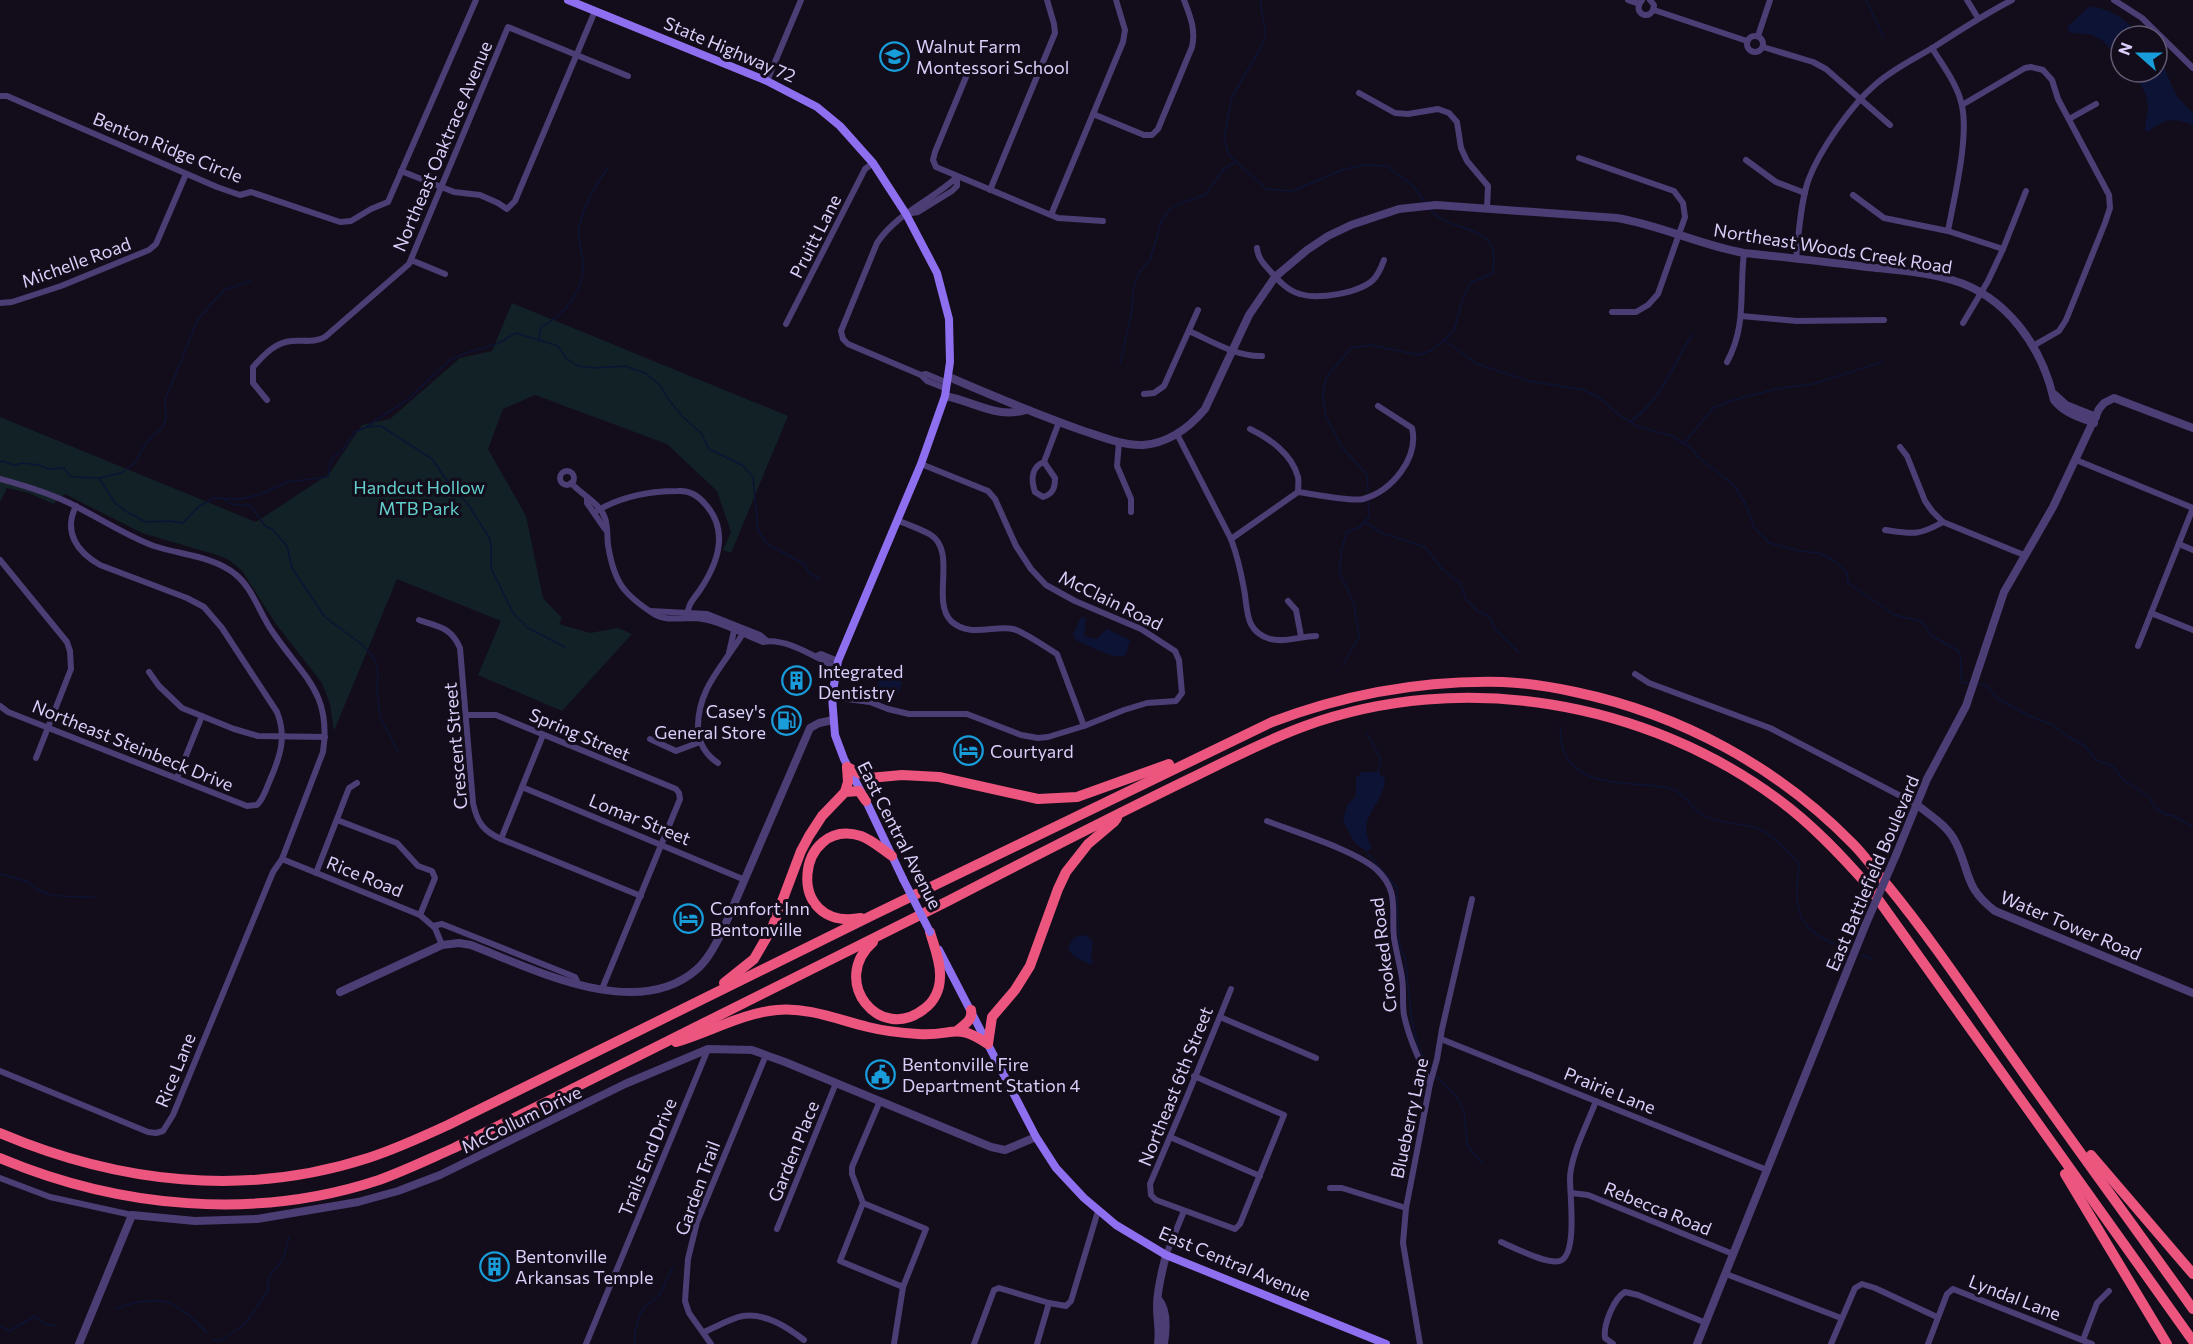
<svg xmlns="http://www.w3.org/2000/svg" width="2193" height="1344" font-family="Commissioner,sans-serif">
	<style>
		.green { fill: #112125 }
		.water { fill: #0d1334 }
		.lines { fill: none; stroke-linecap: round; stroke-linejoin: round }
		.stream { stroke: #0d1334; stroke-width: 1.5 }
		.minor { stroke: #4c3d75; stroke-width: 6 }
		.tertiary { stroke: #4c3d75; stroke-width: 8 }
		.secondary { stroke: #8e6fef; stroke-width: 8 }
		.motorway { stroke: #ec557d; stroke-width: 10 }
		.tertiary-bridge { stroke: #4c3d75; stroke-width: 8 }
		.secondary-bridge { stroke: #8e6fef; stroke-width: 8 }
		.labels { text-anchor: middle; dominant-baseline: central; stroke-width: 6; stroke-linejoin: round; paint-order: stroke }
		.poi-label { font-size: 18px; fill: #dccdf9; stroke: #130d1b; text-anchor: start }
		.street-label { font-size: 18px; fill: #dccdf9; stroke: #130d1b }
		.park-label { font-size: 18px; fill: #62d0cd; stroke: #130d1b }
	</style>
	<rect width="100%" height="100%" fill="#130d1b"/>
	<polygon class="green" points="512,303 788,416 731,553 723,550 731,532 717,491 667,444 535,395 503,409 488,449 526,516 543,598 562,618 559,624 590,633 618,628 632,634 562,711 478,675 501,621 397,579 334,731 330,704 322,683 276,624 242,571 229,560 217,555 142,533 65,494 53,504 29,493 7,488 0,502 0,417 256,522 329,474 362,425 390,419 460,358 492,351"/>
	<g class="water">
		<path d="M2092 6C2114 11 2125 19 2140 36H2121V61L2103 41 2090 34 2070 33 2067 26C2077 20 2082 10 2092 6Z"/>
		<path d="M2157 55C2166 67 2166 73 2172 86 2176 97 2185 105 2193 113V125C2176 118 2164 118 2150 131H2145C2145 122 2148 115 2148 107 2148 94 2139 81 2131 72H2157Z"/>
		<path d="M1081 617 1086 618 1084 636 1096 639 1107 629 1130 640 1126 655C1115 661 1088 645 1076 640L1073 635Z"/>
		<polygon points="896,669 903,675 900,690 895,696 888,698 878,689 879,672 882,671 889,673"/>
		<path d="M1362 772H1378L1385 779C1383 809 1355 814 1372 848L1366 851 1355 843 1343 821 1347 805 1356 796V778Z"/>
		<path d="M1083 935 1090 938 1093 943 1091 956 1093 962 1091 965 1075 957 1068 949C1071 940 1074 936 1083 935Z"/>
	</g>
	<g class="lines">
		<g class="stream">
			<polyline points="1260,0 1266,35 1259,51 1232,97 1224,139 1229,155 1266,189 1292,191 1342,170 1363,165 1387,166 1414,187 1425,202"/>
			<polyline points="1866,0 1884,38"/>
			<path d="M539 339 541 327C561 317 579 297 583 273 585 259 577 242 579 227 583 207 596 183 608 168"/>
			<path d="M1444 340 1477 364 1529 381 1584 390 1601 399 1619 415 1639 427 1672 436 1690 447 1700 459 1734 485 1746 505 1754 527 1769 543 1800 551 1819 553 1833 560 1847 572 1848 583 1895 615 1921 621 1932 636 1959 651C1963 663 1959 673 1963 683H1969"/>
			<polyline points="1120,363 1132,312 1133,289 1138,274 1150,260 1161,222 1169,210 1178,204 1205,195 1224,169 1235,162"/>
			<path d="M1631 421C1660 402 1673 365 1692 335"/>
			<polyline points="367,427 381,426 432,459 452,488 467,503 489,537 491,545 491,568 513,613 528,628 565,647"/>
			<polyline points="1685,442 1713,408 1730,401 1776,389 1813,384 1882,362"/>
			<polyline points="0,462 3,461 13,465 23,463 39,465 49,469 64,468 71,477 99,478 115,503 127,512 146,522 171,521 183,523 198,507 214,498 240,499 261,494 287,482 328,477 331,459 343,449 355,432 366,427 407,400 450,360 466,353 497,344 516,333 558,346 566,358 578,366 594,368 625,366 645,373 660,385 668,399 683,417 701,433 709,449 742,465 753,477 758,530 767,544 804,564 809,573 820,579"/>
			<polyline points="99,478 121,473 135,463 143,448 151,437 162,428 166,419 165,400 198,319 224,290 251,281"/>
			<path d="M1368 492 1367 475 1342 447 1326 417 1323 395 1326 378 1351 348 1370 345 1419 355 1432 350 1454 331 1461 304 1470 283 1493 273C1493 266 1495 255 1493 249 1483 224 1446 231 1430 209"/>
			<polyline points="224,499 231,504 251,506 265,526 272,529 287,546 292,568 325,617 364,646 375,660 378,671 377,694 381,719 398,752"/>
			<polyline points="1365,522 1382,533 1425,547 1443,570 1460,583 1466,599 1477,611 1489,616 1495,629 1519,653"/>
			<polyline points="1343,665 1359,637 1354,603 1340,574 1341,551 1347,532 1360,527 1369,517 1368,501"/>
			<polyline points="1978,684 1987,686 1997,698 2029,716 2051,724 2067,736 2085,746 2096,760 2112,766 2124,780 2149,797 2155,808 2167,815 2174,816 2193,827"/>
			<path d="M1560 726C1561 733 1561 742 1563 748 1577 793 1638 779 1672 789 1684 793 1691 806 1700 813 1714 823 1737 823 1753 827 1772 832 1786 850 1799 864 1793 914 1797 930 1846 949"/>
			<polyline points="1367,733 1381,760 1378,773"/>
			<polyline points="1366,851 1397,888 1399,944 1405,958 1412,1021 1418,1046 1431,1069"/>
			<path d="M0 874 29 882C41 900 75 896 94 897"/>
			<polyline points="1862,955 1872,959"/>
			<polyline points="1436,1076 1458,1099 1464,1111 1467,1145 1482,1163"/>
			<path d="M116 1308C164 1294 173 1298 207 1333"/>
			<polyline points="0,1326 9,1331 35,1316 45,1324 55,1326"/>
			<polyline points="213,1340 220,1341 245,1324 268,1291 269,1276 283,1259 289,1237"/>
			<polyline points="635,1344 635,1333 639,1316 644,1308 660,1294 673,1267"/>
		</g>
		<g class="minor">
			<polyline points="1628,0 1639,4"/>
			<path d="M1642 0C1630 14 1653 23 1654 5L1650 0"/>
			<polyline points="1967,0 1978,18"/>
			<polyline points="2114,0 2142,18 2193,68"/>
			<polyline points="1654,10 1747,41"/>
			<circle cx="1755" cy="44" r="8"/>
			<polyline points="1758,36 1770,0"/>
			<polyline points="1763,47 1813,62 1826,69 1890,125"/>
			<path d="M1932 48C1943 66 1958 85 1962 106 1969 138 1954 198 1948 231"/>
			<polyline points="968,72 935,152 933,160 936,167 1058,218 1103,221"/>
			<polyline points="767,81 801,0"/>
			<polyline points="1359,93 1395,113 1408,114 1438,109 1449,113 1457,122 1461,148 1467,161 1488,186 1487,208"/>
			<polyline points="0,96 7,96 217,187 240,195 251,192 340,222 351,221 371,209 388,202 476,0"/>
			<polyline points="1962,105 2025,68 2031,67 2043,70 2052,80 2058,99 2109,195 2110,208 2105,223 2066,320 2059,331 2033,346"/>
			<path d="M1093 114 1144 135H1152L1158 129 1192 47C1196 29 1190 16 1184 0"/>
			<polyline points="2069,119 2096,104"/>
			<polyline points="1579,158 1674,191 1683,203 1685,217 1658,294 1648,305 1636,312 1612,312"/>
			<polyline points="1746,160 1776,182 1805,193"/>
			<polyline points="401,171 454,192 480,195 498,203 507,209 515,201 595,11"/>
			<polyline points="990,190 1055,33 1054,24 1047,0"/>
			<polyline points="1853,195 1884,218 1948,231 2003,249"/>
			<path d="M906 214 918 212 952 191 957 186V177C931 201 897 213 877 243L841 331 843 339 848 344 921 375 927 381 947 389"/>
			<polyline points="1051,215 1123,42 1125,30 1116,0"/>
			<path d="M1257 248C1258 259 1264 264 1271 272 1279 281 1288 291 1300 294 1318 300 1359 293 1373 280 1379 274 1381 268 1384 260"/>
			<path d="M1796 258C1799 233 1800 206 1808 181 1819 151 1851 105 1876 84 1893 69 1914 59 1934 47 1960 30 1985 14 2012 0"/>
			<polyline points="411,260 445,274"/>
			<polyline points="0,303 12,302 61,286 149,250 156,244 186,174"/>
			<polyline points="1741,316 1797,321 1884,320"/>
			<polyline points="1963,323 1988,281 2003,249 2026,191"/>
			<polyline points="786,324 865,169 873,163"/>
			<path d="M1189 331C1211 341 1237 357 1262 356"/>
			<path d="M1727 362C1747 325 1739 293 1744 253"/>
			<polyline points="921,375 926,374 948,383"/>
			<polyline points="1144,394 1154,393 1164,386 1198,310"/>
			<path d="M267 400 253 383V367C264 355 275 342 292 341 303 340 315 343 325 337L409 264 508 27 628 76"/>
			<path d="M1250 429C1269 438 1292 454 1298 477 1299 481 1298 487 1298 492"/>
			<path d="M1177 434 1231 539C1237 555 1241 572 1244 589 1248 609 1244 631 1270 639 1285 643 1301 636 1316 636"/>
			<polyline points="1119,442 1117,466 1131,499 1131,512"/>
			<polyline points="1900,447 1907,456 1925,501 1932,511 1943,522 2024,555"/>
			<polyline points="2076,460 2193,508 2138,646"/>
			<path d="M1044 462 1055 478C1055 488 1053 494 1043 497L1035 492C1031 480 1031 467 1044 462L1059 422"/>
			<circle cx="567" cy="478" r="7"/>
			<path d="M0 479C26 486 53 494 77 507 103 520 127 536 154 546 181 555 213 556 235 574 252 587 260 614 272 631 302 676 332 692 323 752L282 859 273 872 173 1115 163 1131 156 1133 148 1132 0 1071"/>
			<path d="M571 483C582 495 600 503 605 518 608 526 607 537 608 545 614 582 623 594 654 614 665 621 681 618 694 618 718 619 741 634 763 642 786 637 816 658 836 667"/>
			<polyline points="587,498 587,503 605,529"/>
			<path d="M595 512C621 496 648 491 678 491 690 490 699 496 706 505 729 531 718 563 700 590 693 600 687 605 687 618"/>
			<path d="M897 520C908 525 921 529 931 535 957 552 931 601 951 621 969 638 995 625 1013 629 1023 631 1047 648 1057 654L1084 726"/>
			<path d="M1885 530C1913 534 1918 536 1943 522"/>
			<path d="M1231 539 1298 492C1313 494 1351 502 1363 499 1392 491 1419 458 1412 428L1378 406"/>
			<polyline points="2179,544 2193,550"/>
			<polyline points="0,560 67,642 70,651 71,669 36,758"/>
			<polyline points="1288,601 1296,610 1301,636"/>
			<polyline points="650,611 707,614 760,635 767,641"/>
			<polyline points="2151,613 2193,630"/>
			<path d="M419 620C439 627 451 627 460 648L473 803C477 822 483 831 501 839L641 896"/>
			<polyline points="729,653 734,631"/>
			<polyline points="816,656 821,654 838,661"/>
			<polyline points="149,672 159,686 182,708 234,729 258,736 325,737"/>
			<polyline points="1635,674 1649,683 1770,728 1916,804"/>
			<polyline points="832,697 870,702 888,709 909,714 967,714 1021,735 1038,738 1048,737 1084,726 1124,710 1147,703 1176,701 1182,693 1179,660 1175,651 1141,629 1075,601 1046,585 1031,569 1016,546 995,499 988,491 921,464"/>
			<path d="M0 706 8 712 247 806 257 805C264 798 266 789 270 780 280 757 287 737 277 712L222 628 204 607 187 598 100 565C77 552 63 532 76 506"/>
			<polyline points="466,715 496,715 676,789 679,793 680,799 602,989"/>
			<polyline points="650,739 676,751 700,742"/>
			<path d="M718 763C706 755 699 744 698 729 697 689 723 666 742 635"/>
			<polyline points="177,778 202,716"/>
			<polyline points="522,787 745,880"/>
			<polyline points="337,820 397,843 418,866 432,871 435,878 420,915"/>
			<path d="M1267 821C1295 832 1354 850 1376 869 1400 891 1391 910 1394 938 1396 951 1400 965 1402 978 1404 990 1402 1003 1404 1015 1409 1039 1420 1061 1430 1084"/>
			<polyline points="501,839 543,735"/>
			<polyline points="282,859 420,915 435,928 442,945"/>
			<polyline points="316,873 349,788 357,783"/>
			<polyline points="433,926 442,924 575,977 579,985"/>
			<polyline points="1220,1017 1316,1058"/>
			<polyline points="1441,1039 1767,1170"/>
			<path d="M1194 1076 1284 1115 1240 1224 1235 1229 1156 1200 1151 1195 1150 1184C1178 1119 1205 1054 1231 989"/>
			<polyline points="880,1101 852,1167 852,1174 863,1203 840,1261 903,1287"/>
			<polyline points="1170,1137 1260,1176"/>
			<polyline points="0,1178 50,1197 132,1215"/>
			<polyline points="1330,1188 1342,1188 1406,1208"/>
			<polyline points="1571,1193 1588,1195 1733,1254"/>
			<polyline points="863,1203 926,1229 903,1287 894,1344"/>
			<polyline points="777,1229 836,1083"/>
			<path d="M1501 1242C1513 1247 1551 1267 1562 1260 1577 1250 1570 1196 1570 1179 1570 1156 1588 1123 1596 1101"/>
			<polyline points="1166,1255 1184,1211"/>
			<polyline points="1726,1274 1841,1318"/>
			<path d="M704 1332C716 1327 731 1318 743 1316 766 1313 787 1327 804 1340"/>
			<polyline points="2083,1340 2097,1303 2109,1291"/>
			<polyline points="586,1344 708,1049"/>
			<polyline points="711,1344 689,1313 685,1301 688,1259 697,1222 766,1055"/>
			<polyline points="974,1344 994,1290 999,1288 1049,1303 1066,1306 1071,1301 1098,1211"/>
			<polyline points="1037,1344 1049,1303"/>
			<polyline points="1420,1344 1403,1243 1406,1208 1430,1084 1437,1059 1442,1029 1472,899"/>
			<path d="M1613 1344 1605 1338C1603 1325 1614 1298 1625 1292L1638 1295 1706 1323"/>
			<polyline points="1831,1344 1855,1288 1862,1284 1875,1288 1937,1317"/>
			<polyline points="1928,1344 1947,1294 1953,1289 2092,1344"/>
		</g>
		<g class="tertiary">
			<path d="M949 377C993 396 1036 414 1081 430 1100 436 1123 446 1143 445 1169 443 1189 428 1205 409L1249 315 1275 277 1307 250 1328 236 1351 225 1399 209 1436 205 1617 218C1660 225 1700 245 1744 253 1785 257 1826 262 1867 267 1895 270 1925 272 1952 280 2007 296 2042 347 2054 400 2064 413 2079 417 2094 423"/>
			<polyline points="2055,395 2066,405 2096,417"/>
			<path d="M945 396C973 401 997 419 1026 410"/>
			<path d="M1916 804C1931 816 1948 826 1956 843 1971 874 1964 887 1995 911L2193 993"/>
			<polyline points="1896,855 1927,779 1966,706 2004,592 2053,507 2099,409 2104,403 2114,398 2193,428"/>
			<path d="M340 992 442 945 459 943 471 945C533 969 636 1022 696 970 708 960 715 945 722 932L810 728 819 723 833 720"/>
			<path d="M1158 1299C1168 1309 1166 1331 1164 1344"/>
			<polyline points="79,1344 132,1215 195,1221 257,1219 358,1202 398,1191 440,1175 625,1084 708,1049 752,1050 785,1062 991,1147 1005,1150 1036,1137"/>
			<path d="M1158 1344C1160 1331 1157 1320 1157 1306 1157 1289 1162 1272 1166 1255"/>
			<polyline points="1697,1344 1865,926"/>
		</g>
		<g class="secondary">
			<polyline points="568,0 767,81 817,107 840,126 873,163 906,214 937,273 949,319 950,362 945,396 921,464 838,661 832,697 835,735 844,759 866,801 903,879"/>
			<polyline points="939,950 1036,1137 1056,1168 1084,1198 1116,1225 1166,1255 1386,1344"/>
		</g>
		<g class="motorway">
			<polyline points="847,767 869,778 902,775 939,777 1038,799 1077,797 1169,764"/>
			<polyline points="845,792 859,791 866,801"/>
			<path d="M861 918C783 932 796 816 861 836 872 840 882 849 892 856"/>
			<path d="M873 942C829 981 880 1044 924 1009 934 1002 940 990 940 977 941 963 934 946 930 932"/>
			<polyline points="724,983 754,959 772,928 801,851 809,836 822,816 845,792 848,782 847,767"/>
			<path d="M958 1030C965 1024 973 1020 971 1010"/>
			<path d="M676 1042C710 1032 742 1013 777 1010 808 1007 839 1020 868 1027 884 1031 901 1033 918 1034 953 1037 954 1021 988 1044L992 1017 1015 990 1030 966 1058 889 1066 872 1088 844 1114 822 1117 818"/>
			<path d="M0 1133C118 1183 245 1198 368 1158 396 1149 422 1137 448 1125L873 915 1272 722C1346 694 1423 680 1503 682 1527 683 1552 687 1575 692 1680 714 1778 767 1853 844 1866 857 1876 872 1888 886 1933 941 1972 1000 2013 1058 2072 1142 2133 1225 2193 1309"/>
			<polyline points="2091,1155 2193,1274"/>
			<path d="M0 1158C119 1208 255 1221 379 1180 404 1171 429 1159 454 1148 619 1065 785 983 950 900 1027 860 1105 820 1183 782 1223 763 1263 741 1305 726 1462 669 1646 701 1779 800 1813 825 1842 856 1870 888L2193 1341"/>
			<polyline points="2065,1174 2167,1344"/>
		</g>
		<polyline class="tertiary-bridge" points="1865,926 1896,855"/>
		<polyline class="secondary-bridge" points="903,879 930,932"/>
	</g>
	<defs>
		<symbol id="school-ring" viewBox="-11 -11 22 22"><circle r="9.5" fill="#130d1b" stroke="#189dda" stroke-width="1.5"/><path d="M0-5L7-2L0 1L-7-2ZM-4 1L0 2.5L4 1V4Q0 6-4 4Z" fill="#189dda"/></symbol>
		<symbol id="building-ring" viewBox="-11 -11 22 22"><circle r="9.5" fill="#130d1b" stroke="#189dda" stroke-width="1.5"/><path d="M-4-6H4V6H1V3H-1V6H-4ZM-2.5-4.3h1.7v1.8h-1.7ZM.8-4.3h1.7v1.8H.8ZM-2.5-1h1.7V.8h-1.7ZM.8-1h1.7V.8H.8Z" fill="#189dda"/></symbol>
		<symbol id="fuel-ring" viewBox="-11 -11 22 22"><circle r="9.5" fill="#130d1b" stroke="#189dda" stroke-width="1.5"/><path d="M-5.5-6h7V0h2V4h1.3V-2.5L3-4.5l.8-.8L6-3V5H2.5V1h-1V6h-7ZM-4.2-4.7v3.2H.2V-4.7Z" fill="#189dda"/></symbol>
		<symbol id="hotel-ring" viewBox="-11 -11 22 22"><circle r="9.5" fill="#130d1b" stroke="#189dda" stroke-width="1.5"/><path d="M-6-4.5h1.5V1H6V5H4.5V3h-9V5H-6ZM-4 0a1.8 1.8 0 1 1 3.6 0ZM.5 0V-2.5h3Q6-2.5 6 0Z" fill="#189dda"/></symbol>
		<symbol id="civic-ring" viewBox="-11 -11 22 22"><circle r="9.5" fill="#130d1b" stroke="#189dda" stroke-width="1.5"/><path d="M-.6-6.5H3V-4.5H.6V-3L4-1V1h2V6H-6V1h2V-1L-.6-3ZM-1.2 2.5V6h2.4V2.5Z" fill="#189dda"/></symbol>
	</defs>
	<g fill-rule="evenodd">
		<use href="#school-ring" x="878" y="40" width="33" height="33"/>
		<use href="#building-ring" x="780" y="664" width="33" height="33"/>
		<use href="#fuel-ring" x="770" y="704" width="33" height="33"/>
		<use href="#hotel-ring" x="952" y="734" width="33" height="33"/>
		<use href="#hotel-ring" x="672" y="902" width="33" height="33"/>
		<use href="#civic-ring" x="864" y="1058" width="33" height="33"/>
		<use href="#building-ring" x="478" y="1250" width="33" height="33"/>
	</g>
	<g class="labels">
		<g class="poi-label">
			<text x="916" y="46">Walnut Farm<tspan x="916" dy="21">Montessori School</tspan></text>
			<text x="818" y="671">Integrated<tspan x="818" dy="21">Dentistry</tspan></text>
			<text x="766" y="711" text-anchor="end">Casey's<tspan x="766" dy="21">General Store</tspan></text>
			<text x="990" y="751">Courtyard</text>
			<text x="710" y="908">Comfort Inn<tspan x="710" dy="21">Bentonville</tspan></text>
			<text x="902" y="1064">Bentonville Fire<tspan x="902" dy="21">Department Station 4</tspan></text>
			<text x="515" y="1256">Bentonville<tspan x="515" dy="21">Arkansas Temple</tspan></text>
		</g>
		<g class="street-label">
			<text transform="translate(730 49) rotate(23)">State Highway 72</text>
			<text transform="translate(442 146) rotate(-67)">Northeast Oaktrace Avenue</text>
			<text transform="translate(168 147) rotate(22)">Benton Ridge Circle</text>
			<text transform="translate(815 236) rotate(-63)">Pruitt Lane</text>
			<text transform="translate(1833 248) rotate(9)">Northeast Woods Creek Road</text>
			<text transform="translate(76 262) rotate(-20)">Michelle Road</text>
			<text transform="translate(1111 600) rotate(26)">McClain Road</text>
			<text transform="translate(580 734) rotate(23)">Spring Street</text>
			<text transform="translate(133 745) rotate(22)">Northeast Steinbeck Drive</text>
			<text transform="translate(455 746) rotate(-95)">Crescent Street</text>
			<text transform="translate(640 819) rotate(22)">Lomar Street</text>
			<text transform="translate(900 835) rotate(63)">East Central Avenue</text>
			<text transform="translate(1872 873) rotate(-67)">East Battlefield Boulevard</text>
			<text transform="translate(365 876) rotate(22)">Rice Road</text>
			<text transform="translate(2071 925) rotate(23)">Water Tower Road</text>
			<text transform="translate(1383 955) rotate(-97)">Crooked Road</text>
			<text transform="translate(175 1070) rotate(-68)">Rice Lane</text>
			<text transform="translate(1175 1086) rotate(-68)">Northeast 6th Street</text>
			<text transform="translate(1610 1090) rotate(22)">Prairie Lane</text>
			<text transform="translate(1409 1118) rotate(-78)">Blueberry Lane</text>
			<text transform="translate(521 1119) rotate(-26)">McCollum Drive</text>
			<text transform="translate(793 1151) rotate(-68)">Garden Place</text>
			<text transform="translate(647 1157) rotate(-68)">Trails End Drive</text>
			<text transform="translate(697 1188) rotate(-70)">Garden Trail</text>
			<text transform="translate(1658 1208) rotate(22)">Rebecca Road</text>
			<text transform="translate(1235 1263) rotate(23)">East Central Avenue</text>
			<text transform="translate(2015 1297) rotate(21)">Lyndal Lane</text>
		</g>
		<g class="park-label">
			<text x="419" y="487">Handcut Hollow<tspan x="419" dy="21">MTB Park</tspan></text>
		</g>
	</g>
	<g transform="translate(2139 54) rotate(291)"><circle r="28" fill="#130d1b" stroke="#635a74" stroke-width="1.5"/>
	<path d="M0-4.5L10 22L0 15L-10 22Z" fill="#189dda"/>
	<text y="-9" font-size="16" font-weight="bold" text-anchor="middle" fill="#dccdf9">N</text>
	</g>
</svg>
